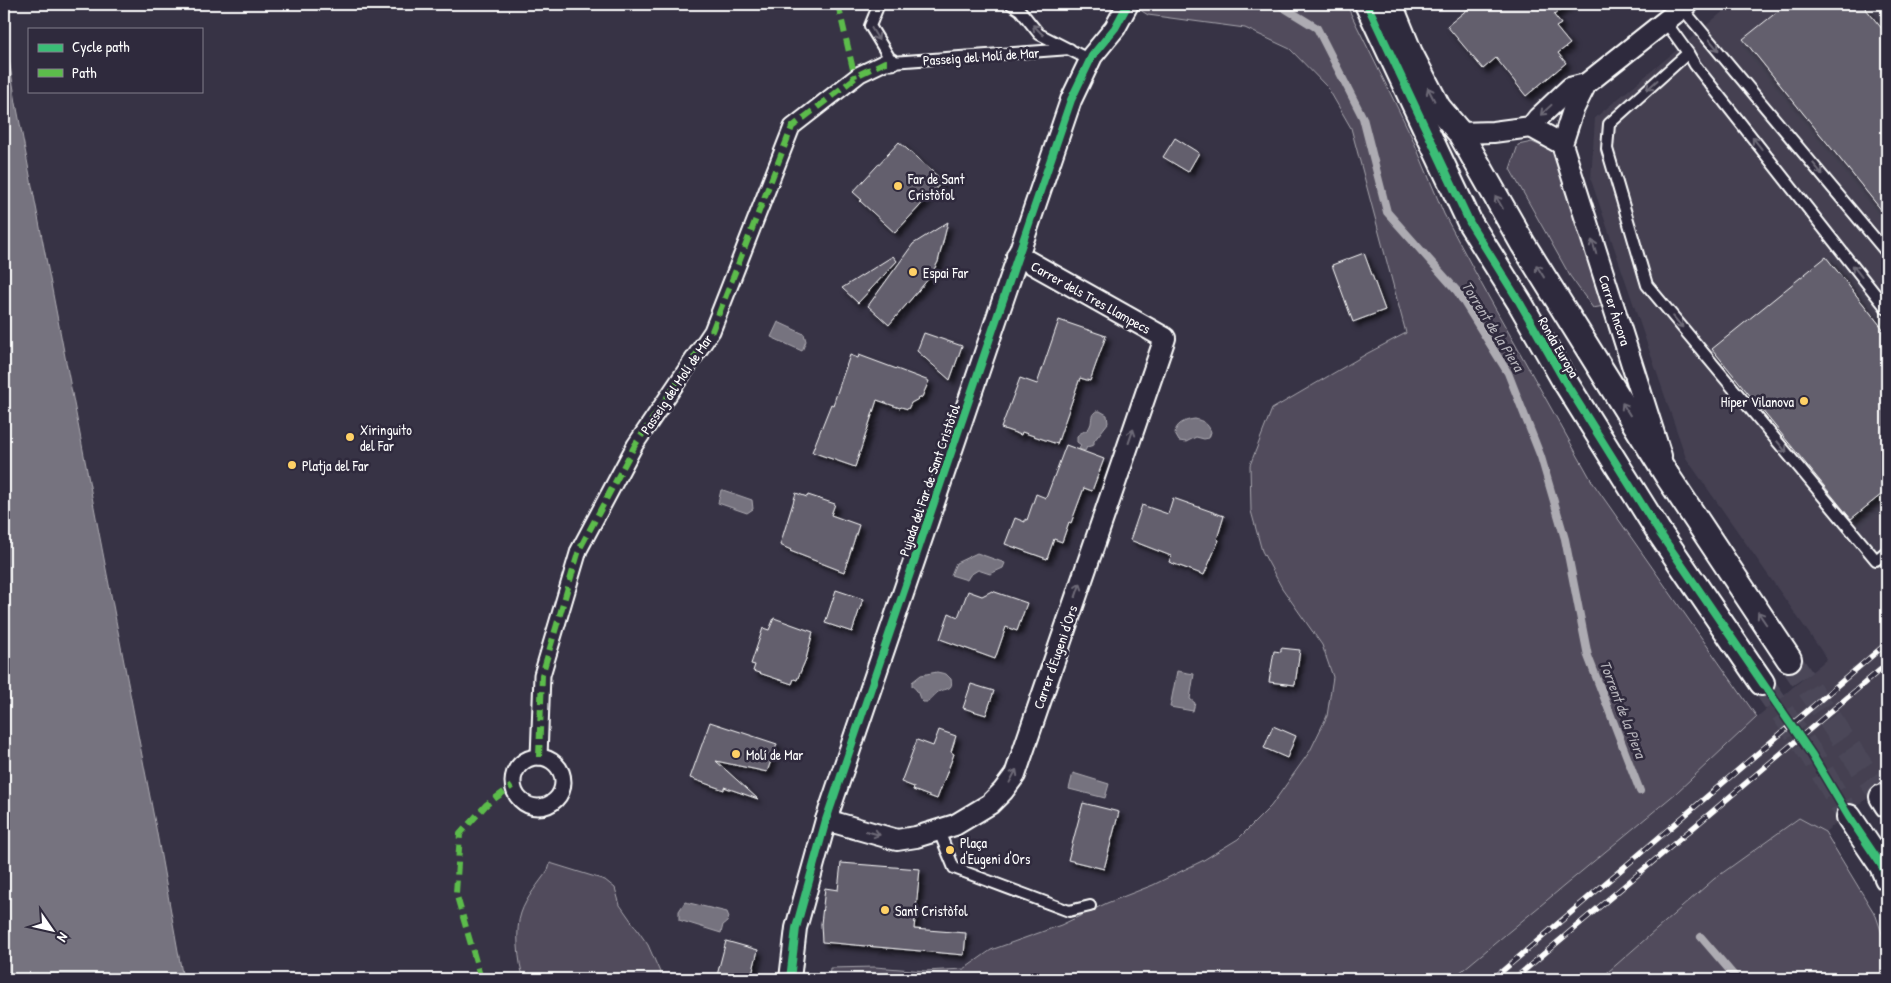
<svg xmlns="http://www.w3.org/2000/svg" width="1891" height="983" font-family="'Patrick Hand',sans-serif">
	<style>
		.built { fill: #444051 }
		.green { fill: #514c5c; stroke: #a8a6ae }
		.water { fill: #76737f; stroke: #adabb2 }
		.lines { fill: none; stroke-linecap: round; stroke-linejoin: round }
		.stream { stroke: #adabb2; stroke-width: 8 }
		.building { fill: #635f6d; stroke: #fff; filter: url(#shadow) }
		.tertiary-tunnel { stroke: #4b4758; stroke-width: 24; stroke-dasharray: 24 12; stroke-linecap: butt }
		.service-casing { stroke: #fff; stroke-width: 14 }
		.pedestrian-casing { stroke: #fff; stroke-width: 19 }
		.minor-casing { stroke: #fff; stroke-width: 24 }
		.tertiary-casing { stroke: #fff; stroke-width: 28 }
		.service { stroke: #2f2a3d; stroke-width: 10 }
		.pedestrian { stroke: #2f2a3d; stroke-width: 15 }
		.minor { stroke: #2f2a3d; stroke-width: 20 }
		.tertiary { stroke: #2f2a3d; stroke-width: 24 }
		.rail-casing { stroke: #fff; stroke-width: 5.5 }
		.rail { stroke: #2f2a3d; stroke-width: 4; stroke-dasharray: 11; stroke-linecap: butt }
		.quiet { stroke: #5cbc4b; stroke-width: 6; stroke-dasharray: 12 6; stroke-linecap: butt }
		.cycleway-casing { stroke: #2f2a3d; stroke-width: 11 }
		.cycleway { stroke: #3abd76; stroke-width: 8 }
		.oneway { stroke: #6d6a77 }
		.poi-dot { fill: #ffd166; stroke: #2f2a3d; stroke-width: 2 }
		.labels { text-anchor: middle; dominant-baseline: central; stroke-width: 5; stroke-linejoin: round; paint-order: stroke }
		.street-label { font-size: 14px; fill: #fff; stroke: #2f2a3d }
		.poi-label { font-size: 14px; fill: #fff; stroke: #2f2a3d; text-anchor: start }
		.water-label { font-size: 15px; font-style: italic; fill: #b4b2b9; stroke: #2f2a3d }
	</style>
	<defs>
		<filter id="shadow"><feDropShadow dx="4.5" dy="4.5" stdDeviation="2.5" flood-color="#0009"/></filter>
	</defs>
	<rect width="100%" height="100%" fill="#373345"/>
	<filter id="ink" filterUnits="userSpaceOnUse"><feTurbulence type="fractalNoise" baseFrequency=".02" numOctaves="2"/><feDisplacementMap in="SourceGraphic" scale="10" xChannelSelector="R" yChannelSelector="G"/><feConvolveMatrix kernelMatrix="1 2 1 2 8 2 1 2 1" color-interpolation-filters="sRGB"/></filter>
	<g filter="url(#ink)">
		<polygon class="built" points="1732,4 1887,4 1887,783 1825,832 1799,818 1714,879 1600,979 1452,979 1676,793 1757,717 1827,659 1686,458 1591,180 1595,118"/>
		<g class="green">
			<polygon points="1131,4 1346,4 1411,135 1444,214 1482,285 1593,483 1757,717 1676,793 1452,979 829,979 830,968 875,967 925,971 964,969 991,950 1061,925 1107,903 1153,885 1202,861 1238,839 1271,806 1310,751 1327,716 1333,677 1322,645 1282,588 1262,551 1251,511 1250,465 1272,409 1368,353 1406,333 1351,128 1328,88 1290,49 1245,28 1148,15"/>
			<polygon points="1532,142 1557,153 1604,306 1593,308 1570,276 1510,169 1518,145"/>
			<polygon points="1799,818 1825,832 1876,916 1887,948 1887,979 1600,979 1714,879"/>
			<path d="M550 863 605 880 615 888 620 905 648 945 663 979H524C518 963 515 929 521 913 526 898 539 883 548 870Z"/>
		</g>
		<g class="water">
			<polygon points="4,28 16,103 156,828 183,979 4,979"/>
			<polygon points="778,322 804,334 806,341 802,351 771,337"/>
			<path d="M1096 411H1100L1107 415 1108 423 1094 441V445L1087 447 1085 451 1079 449 1081 445 1077 442V436C1081 431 1088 432 1090 426 1093 420 1089 417 1096 411Z"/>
			<path d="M1195 419C1203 421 1208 423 1211 432L1209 438 1204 439 1196 437 1186 442 1179 441 1175 434C1175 424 1185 420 1195 419Z"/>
			<polygon points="721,490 723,490 752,500 753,509 747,513 718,503"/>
			<polygon points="977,553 1005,563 1003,568 990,574 978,570 970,575 967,580 951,575 956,563"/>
			<polygon points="1177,671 1194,674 1190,699 1195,703 1193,711 1170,707"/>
			<path d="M937 672 946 674 951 679C954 691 945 688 938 692 934 695 931 699 928 702H923C917 697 920 691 912 686V682L921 675Z"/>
			<polygon points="1073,773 1109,784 1105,798 1069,789"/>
			<polygon points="685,902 727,912 729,917 727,922 723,925 721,933 679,920 679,911"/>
		</g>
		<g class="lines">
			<g class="stream">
				<polyline points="1278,4 1317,28 1363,118 1387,212 1457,291 1508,373 1541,457 1565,539 1588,656 1640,791"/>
				<polyline points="1701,937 1737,979"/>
			</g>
		</g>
		<g class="building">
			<polygon points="1474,4 1568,4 1554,15 1561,24 1556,27 1570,44 1558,53 1566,63 1526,96 1496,58 1483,69 1447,26"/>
			<polygon points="1787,4 1862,4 1887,35 1887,217 1743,39"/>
			<polygon points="1175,138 1199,153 1188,172 1163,157"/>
			<polygon points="899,142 943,181 895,233 860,201 862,200 853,192"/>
			<polygon points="948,222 938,262 930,277 889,325 868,306 913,244"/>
			<polygon points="1364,253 1385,310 1353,322 1332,265"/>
			<polygon points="893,256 897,261 858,303 842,288"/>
			<polygon points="1826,257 1887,334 1887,490 1851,519 1712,349"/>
			<polygon points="1059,320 1106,336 1090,381 1080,378 1057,444 1022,432 1021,435 1001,428 1020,378 1037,384"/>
			<polygon points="924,333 962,346 950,380 917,351"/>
			<polygon points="850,355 858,358 859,355 929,381 922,397 911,403 908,409 901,407 900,408 877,400 855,467 812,452 831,404 833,405"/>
			<polygon points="1066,445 1104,459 1092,491 1084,488 1071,523 1069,522 1062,542 1054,539 1047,559 1005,544 1015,518 1025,522 1025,519 1027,520 1036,494 1046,498"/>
			<polygon points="796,493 807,497 808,495 835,504 831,515 859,525 844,572 790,551 791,550 780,545"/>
			<polygon points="1173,498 1224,516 1217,539 1219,540 1204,575 1169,562 1171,556 1130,540 1142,505 1168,514"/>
			<polygon points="836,590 863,599 852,632 825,623"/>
			<polygon points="968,591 982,596 992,591 1027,603 1017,631 1006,627 995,659 940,639 949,613 958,617"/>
			<polygon points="774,618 813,632 806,659 797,680 794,679 792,684 753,671 755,665 751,664 763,628 769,630"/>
			<polygon points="1281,648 1300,650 1295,685 1269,682 1274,651 1281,652"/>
			<polygon points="971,684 994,691 986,715 963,708"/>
			<polygon points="710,722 777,744 767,772 716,761 758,799 724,787 724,790 690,778"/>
			<polygon points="1273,726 1296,736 1287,758 1264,748"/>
			<polygon points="939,730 956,736 951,752 954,754 937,799 913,790 914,787 901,782 917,740 933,746"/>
			<polygon points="1083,803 1119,812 1104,869 1068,860"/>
			<polygon points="841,863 920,869 914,929 966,933 964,955 822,942 821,924 825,888 838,890"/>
			<polygon points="726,941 758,950 751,979 716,979"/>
		</g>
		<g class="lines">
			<g class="tertiary-tunnel">
				<polyline points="1789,659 1882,797"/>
				<polyline points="1762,683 1812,755 1849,817"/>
			</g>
			<defs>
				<g id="service">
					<polyline points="879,4 870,26 892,62 1070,49"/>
					<polyline points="1011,4 1020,10 1039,34 1082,56 1092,56"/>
					<polyline points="1682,8 1887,253"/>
					<polyline points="1665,21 1688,53 1695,65 1887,309"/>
					<polyline points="1688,53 1609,124 1607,149 1647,285 1876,560 1887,551"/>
					<polyline points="938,829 954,868 1069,911 1090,906"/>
				</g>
				<g id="pedestrian">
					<circle cx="538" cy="782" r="25"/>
					<polyline points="539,757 542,675 579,550 635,445 712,331 792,127 860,74 885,62 892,62"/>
				</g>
				<g id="minor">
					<polyline points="1531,127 1562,144"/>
					<polyline points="1460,133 1493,132 1531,127 1538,118 1570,88 1586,84"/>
					<polyline points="1661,456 1562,144 1573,110 1586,84 1687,4"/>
					<polyline points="826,820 897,840 916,837 955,825 990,804 1003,791 1015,775 1165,338 1017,255"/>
					<polyline points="790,979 796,928 826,820 1071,100 1092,56 1115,28 1128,4"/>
				</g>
				<g id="tertiary">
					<polyline points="1367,4 1470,223 1520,303 1564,380 1659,532 1762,683"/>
					<polyline points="1390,4 1410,53 1438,107 1460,133 1523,244 1668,477 1789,659"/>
					<polyline points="1882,797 1887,805"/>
					<polyline points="1849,817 1882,866 1887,878"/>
				</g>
			</defs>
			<use href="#service" class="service-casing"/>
			<use href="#pedestrian" class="pedestrian-casing"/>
			<use href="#minor" class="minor-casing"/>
			<use href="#tertiary" class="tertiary-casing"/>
			<use href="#service" class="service"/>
			<use href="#pedestrian" class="pedestrian"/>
			<use href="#minor" class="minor"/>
			<use href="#tertiary" class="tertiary"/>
			<defs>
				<g id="rail">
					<polyline points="1493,979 1887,643"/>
					<polyline points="1514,979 1887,664"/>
				</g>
			</defs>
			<use href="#rail" class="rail-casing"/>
			<use href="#rail" class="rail"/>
			<g class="quiet">
				<polyline points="838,4 855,78"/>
				<polyline points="539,757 542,675 579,550 635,445 712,331 792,127 860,74 885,62 892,62"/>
				<polyline points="481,979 456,893 460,834 486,805 512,786"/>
			</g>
			<defs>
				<g id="cycleway">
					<polyline points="1367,4 1470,223 1520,303 1564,380 1659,532 1812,755 1849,817 1882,866 1887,878"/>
					<polyline points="790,979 796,928 826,820 1071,100 1092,56 1115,28 1128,4"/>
				</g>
			</defs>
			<use href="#cycleway" class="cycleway-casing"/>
			<use href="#cycleway" class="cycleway"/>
		</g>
		<defs><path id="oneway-shaft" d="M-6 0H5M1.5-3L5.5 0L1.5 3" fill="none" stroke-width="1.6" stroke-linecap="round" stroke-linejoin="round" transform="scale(1.25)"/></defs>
		<g class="oneway">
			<use href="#oneway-shaft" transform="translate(1038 30) rotate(-135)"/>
			<use href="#oneway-shaft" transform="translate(875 34) rotate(59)"/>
			<use href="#oneway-shaft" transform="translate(1714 45) rotate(50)"/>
			<use href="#oneway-shaft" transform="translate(1652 85) rotate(138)"/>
			<use href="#oneway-shaft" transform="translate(1431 94) rotate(-117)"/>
			<use href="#oneway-shaft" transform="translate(1546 110) rotate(137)"/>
			<use href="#oneway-shaft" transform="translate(1757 143) rotate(-128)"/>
			<use href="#oneway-shaft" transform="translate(1818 169) rotate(50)"/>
			<use href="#oneway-shaft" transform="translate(1499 202) rotate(-120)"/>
			<use href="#oneway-shaft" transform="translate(1594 247) rotate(-108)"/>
			<use href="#oneway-shaft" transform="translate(1540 271) rotate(-122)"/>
			<use href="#oneway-shaft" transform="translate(1857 271) rotate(-128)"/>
			<use href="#oneway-shaft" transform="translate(1678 322) rotate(50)"/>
			<use href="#oneway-shaft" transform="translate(1626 409) rotate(-122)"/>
			<use href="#oneway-shaft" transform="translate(1131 436) rotate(-71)"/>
			<use href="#oneway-shaft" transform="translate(1782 447) rotate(50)"/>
			<use href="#oneway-shaft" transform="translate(1078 590) rotate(-71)"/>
			<use href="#oneway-shaft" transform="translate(1762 618) rotate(-124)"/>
			<use href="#oneway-shaft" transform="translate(1013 776) rotate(-62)"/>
			<use href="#oneway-shaft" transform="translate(873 833) rotate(16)"/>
		</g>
	</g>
	<g class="poi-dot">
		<circle cx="898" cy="186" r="5"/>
		<circle cx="913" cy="272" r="5"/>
		<circle cx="1804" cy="401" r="5"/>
		<circle cx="350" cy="437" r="5"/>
		<circle cx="292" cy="465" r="5"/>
		<circle cx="736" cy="754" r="5"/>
		<circle cx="950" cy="850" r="5"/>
		<circle cx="885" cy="910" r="5"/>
	</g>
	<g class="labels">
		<g class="street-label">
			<text transform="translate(981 56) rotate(-4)">Passeig del Molí de Mar</text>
			<text transform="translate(1091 297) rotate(29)">Carrer dels Tres Llampecs</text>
			<text transform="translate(1615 310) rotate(72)">Carrer Àncora</text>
			<text transform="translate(1559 347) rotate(60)">Ronda Europa</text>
			<text transform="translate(676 384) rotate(-56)">Passeig del Molí de Mar</text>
			<text transform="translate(929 480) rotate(-71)">Pujada del Far de Sant Cristòfol</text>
			<text transform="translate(1055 657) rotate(-71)">Carrer d'Eugeni d'Ors</text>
		</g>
		<g class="poi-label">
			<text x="908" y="178">Far de Sant<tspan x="908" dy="16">Cristòfol</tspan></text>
			<text x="923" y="272">Espai Far</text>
			<text x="1794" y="401" text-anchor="end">Hiper Vilanova</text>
			<text x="360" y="429">Xiringuito<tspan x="360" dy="16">del Far</tspan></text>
			<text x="302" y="465">Platja del Far</text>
			<text x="746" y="754">Molí de Mar</text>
			<text x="960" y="842">Plaça<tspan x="960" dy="16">d'Eugeni d'Ors</tspan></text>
			<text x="895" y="910">Sant Cristòfol</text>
		</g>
		<g class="water-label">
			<text transform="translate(1493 326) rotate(58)">Torrent de la Piera</text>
			<text transform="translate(1623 709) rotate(69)">Torrent de la Piera</text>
		</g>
	</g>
	<rect width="1891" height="983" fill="none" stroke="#2f2a3d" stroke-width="20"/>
	<rect x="10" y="10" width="1871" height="963" fill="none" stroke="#fff" stroke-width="2" filter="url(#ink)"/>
	<rect x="28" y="28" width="175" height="65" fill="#2f2a3d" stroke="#827f8b"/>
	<rect x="38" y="44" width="25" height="8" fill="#3abd76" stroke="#827f8b"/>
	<text x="72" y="52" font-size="15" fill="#ffffff">Cycle path</text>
	<rect x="38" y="69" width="25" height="8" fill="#5cbc4b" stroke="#827f8b"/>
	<text x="72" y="78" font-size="15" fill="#ffffff">Path</text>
	<g transform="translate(52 930) rotate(124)" stroke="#2f2a3d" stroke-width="4" paint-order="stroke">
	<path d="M0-4L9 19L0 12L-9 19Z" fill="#ffffff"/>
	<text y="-8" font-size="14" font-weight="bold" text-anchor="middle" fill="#ffffff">N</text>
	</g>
</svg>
